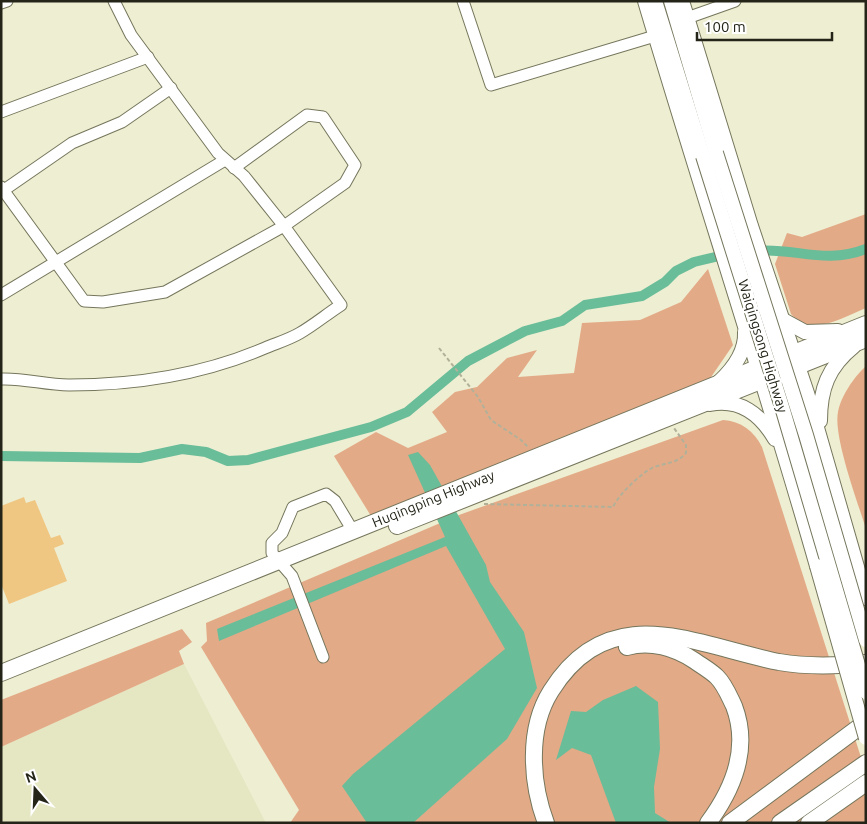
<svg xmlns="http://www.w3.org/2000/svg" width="867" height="824" font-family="Ubuntu,sans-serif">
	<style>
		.built { fill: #e5e6c2 }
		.green { fill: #e3aa87 }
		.water { fill: #69bd99 }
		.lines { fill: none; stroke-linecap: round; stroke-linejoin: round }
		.canal { stroke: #69bd99; stroke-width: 10 }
		.building { fill: #efc782 }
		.minor-casing { stroke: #75765c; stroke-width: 13 }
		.major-casing { stroke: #75765c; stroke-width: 16 }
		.highway-casing { stroke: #75765c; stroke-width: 18 }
		.path { stroke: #b1b19a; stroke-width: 2; stroke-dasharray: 4 2.5; stroke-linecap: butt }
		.minor { stroke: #fff; stroke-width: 11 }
		.major { stroke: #fff; stroke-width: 14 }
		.highway { stroke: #fff; stroke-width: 16 }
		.major-bridge-casing { stroke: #75765c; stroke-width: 16; stroke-linecap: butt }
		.major-bridge { stroke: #fff; stroke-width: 14 }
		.labels { text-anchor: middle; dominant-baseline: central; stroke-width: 4.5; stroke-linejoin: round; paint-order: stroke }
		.street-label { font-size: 14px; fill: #242419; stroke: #fff }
	</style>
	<rect width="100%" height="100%" fill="#eeeed2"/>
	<polygon class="built" points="184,664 266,823 1,823 1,747"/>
	<g class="green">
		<path d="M866 214V308C843 317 812 338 791 314L775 264 787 233 802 237Z"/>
		<polygon points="708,269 733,345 707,383 371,516 334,456 376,432 408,448 447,432 432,412 455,392 477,387 507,358 537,350 518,377 574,373 582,323 640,320 681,302"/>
		<path d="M866 366V529C858 503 833 436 838 412 841 396 854 377 866 366Z"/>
		<path d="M723 420C741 421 754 431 762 447L866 773V823H290L299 810 201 647 207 641 206 623 459 515Z"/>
		<polygon points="182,629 192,642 179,651 184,664 1,747 1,700"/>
	</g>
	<g class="water">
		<polygon points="418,452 430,465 486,565 490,582 524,632 537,688 507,739 413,823 367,823 342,786 353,774 505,649 446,546 219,641 217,629 445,537 408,455"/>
		<polygon points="636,686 658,702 660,749 654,787 655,813 671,823 616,823 591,755 572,748 556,760 571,711 586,712 603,700"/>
	</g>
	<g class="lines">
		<g class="canal">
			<path d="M755 251C795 247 824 265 866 249"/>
			<polyline points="1,456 140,458 182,449 206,452 228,461 248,460 371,427 407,412 468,361 525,331 562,321 585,305 642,296 665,282 676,271 694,262 728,254"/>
		</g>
	</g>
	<polygon class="building" points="24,497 26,503 35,500 51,538 60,535 64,544 54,548 67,581 9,604 1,584 1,506"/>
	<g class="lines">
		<defs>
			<g id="minor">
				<polyline points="463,1 491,85 655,36"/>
				<polyline points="1,3 7,1"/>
				<polyline points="687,18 735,1"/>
				<polyline points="1,112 148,57"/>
				<polyline points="1,187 84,301 103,302 165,292 284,226 345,183 355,165 323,117 307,115 234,168"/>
				<polyline points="4,190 72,143 122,122 171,88"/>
				<polyline points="1,295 225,160"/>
				<path d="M1 379C25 378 45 385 69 385 137 385 202 375 265 348 277 343 290 339 300 333 314 325 327 314 341 305L284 226 244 176 218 153 131 35 114 1"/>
				<polyline points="323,657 292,576 272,553 272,543 282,533 293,507 326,494 335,501 353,531"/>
			</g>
			<g id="major">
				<path d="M645 1C701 190 763 377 817 566"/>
				<polyline points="655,1 703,156"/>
				<polyline points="671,1 716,153"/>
				<polyline points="682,1 751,226 807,393 866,598"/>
				<polyline points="783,320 805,332 838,331"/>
				<path d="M719 382C733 369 746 352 745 332"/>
				<path d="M710 404C740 398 761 415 775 439"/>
				<path d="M820 421C820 389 828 367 854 346"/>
			</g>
			<g id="highway">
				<polyline points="397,526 866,339"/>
				<path d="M627 647C650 640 676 648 695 661 702 666 711 671 717 677 725 685 729 696 734 706 750 748 734 788 708 823"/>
				<path id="s1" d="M1 673 866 324"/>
				<path d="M546 823C531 783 527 729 551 691 610 597 694 645 779 662 808 667 837 666 866 663"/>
				<polyline points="730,823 866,722"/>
				<polyline points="780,823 866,763"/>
				<polyline points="809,823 866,783"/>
			</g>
		</defs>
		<use href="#minor" class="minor-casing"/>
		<use href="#major" class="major-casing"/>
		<use href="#highway" class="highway-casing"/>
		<g class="path">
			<polyline points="439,348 478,397 491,420 521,440 528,447"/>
			<path d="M484 504 613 507C619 494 641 473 654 467 666 463 678 463 686 453V445L674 428"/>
		</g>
		<use href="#minor" class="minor"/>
		<use href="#major" class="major"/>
		<use href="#highway" class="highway"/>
		<defs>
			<g id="major-bridge">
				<polyline points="716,153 806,435 866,640"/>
				<polyline points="703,156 782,407 866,692"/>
				<polyline points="817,566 866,738"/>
			</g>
		</defs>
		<use href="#major-bridge" class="major-bridge-casing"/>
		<use href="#major-bridge" class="major-bridge"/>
	</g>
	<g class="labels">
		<g class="street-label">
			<text transform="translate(763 346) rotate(73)">Waiqingsong Highway</text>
			<text stroke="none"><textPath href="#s1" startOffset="466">Huqingping Highway</textPath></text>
		</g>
	</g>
	<rect width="867" height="824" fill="none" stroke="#242419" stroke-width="5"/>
	<g transform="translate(35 789) rotate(341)" stroke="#ffffff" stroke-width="4" paint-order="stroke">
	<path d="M0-4L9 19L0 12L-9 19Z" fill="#242419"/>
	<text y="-8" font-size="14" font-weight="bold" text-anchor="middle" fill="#242419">N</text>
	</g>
	<path d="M697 32v8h135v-8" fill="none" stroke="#242419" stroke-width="2.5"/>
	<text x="704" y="32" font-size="15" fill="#242419" stroke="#ffffff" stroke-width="4" paint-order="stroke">100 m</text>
</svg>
